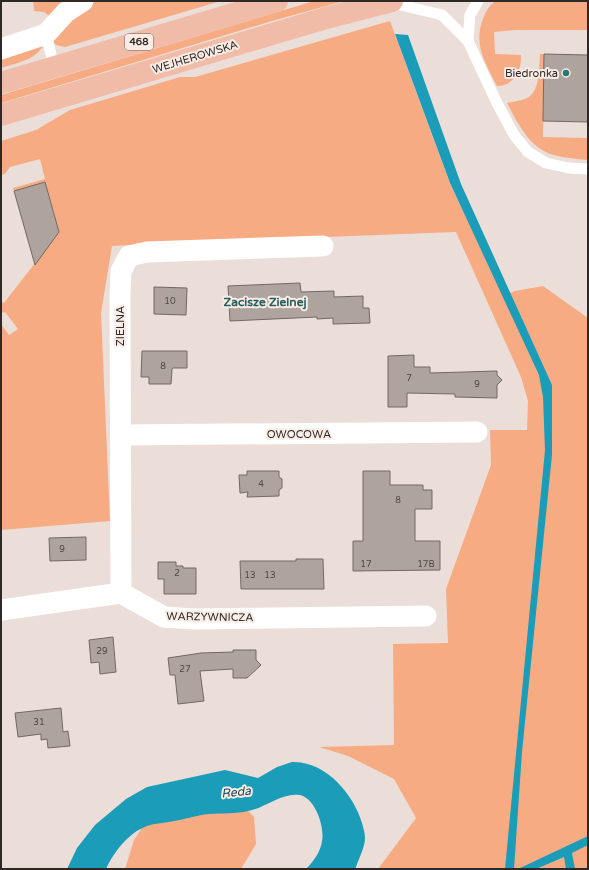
<svg xmlns="http://www.w3.org/2000/svg" width="589" height="870" font-family="'Varela Round',sans-serif">
	<style>
		.green { fill: #f7ab82 }
		.water { fill: #1b9cb8 }
		.building { fill: #afa39d; stroke: #726862 }
		.lines { fill: none; stroke-linecap: round; stroke-linejoin: round }
		.lane { stroke: #fff; stroke-width: 11 }
		.street { stroke: #fff; stroke-width: 21 }
		.primary { stroke: #f1bca7; stroke-width: 22 }
		.poi-dot { fill: #2b7574; stroke: #f8ece5; stroke-width: 1.5 }
		.labels { text-anchor: middle; dominant-baseline: central; stroke-width: 4; stroke-linejoin: round; paint-order: stroke }
		.number-label { font-size: 9px; fill: #4e4844 }
		.shield { fill: #f8ece5; stroke: #6b645f; stroke-width: 1 }
		.shield-label { font-size: 10px; font-weight: bold; fill: #2e2926 }
		.street-label { font-size: 11px; fill: #2e2926; stroke: #f8ece5 }
		.poi-label { font-size: 11px; fill: #2e2926; stroke: #f8ece5; text-anchor: end }
		.neighbourhood-label { font-size: 12px; font-weight: bold; fill: #26605f; stroke: #f8ece5 }
		.water-label { font-size: 12px; font-style: italic; fill: #164854; stroke: #f8ece5 }
	</style>
	<rect width="100%" height="100%" fill="#ebded8"/>
	<g class="green">
		<polygon points="33,1 76,1 52,18 44,12 34,11"/>
		<polygon points="89,1 221,1 65,47 56,45 51,39"/>
		<polygon points="314,1 344,1 272,21 1,103 1,95"/>
		<path d="M495 1H588L587 30H515L494 32 495 54 521 55C522 70 514 86 497 86 485 63 473 44 483 19 485 12 489 6 495 1Z"/>
		<polygon points="390,21 449,181 503,296 515,291 543,286 588,318 588,869 378,869 416,818 394,779 348,756 319,747 394,745 393,644 448,643 446,589 491,465 490,430 527,430 528,401 521,377 456,232 223,241 112,246 101,313 110,521 1,530 1,324 9,335 18,329 5,312 3,313 1,310 1,301 4,303 59,232 45,182 14,191 13,188 45,179 40,159 10,167 5,174 1,175 1,141 36,130 70,110 180,77 195,77"/>
		<path d="M43 46C34 61 16 63 1 68V52Z"/>
		<path d="M540 54H544L543 137 588 138V160C577 159 565 158 554 155 530 149 517 122 507 103 514 101 522 101 529 97 540 89 539 67 540 54Z"/>
		<polygon points="246,809 254,817 256,844 241,869 125,869 134,840 148,819"/>
	</g>
	<g class="water">
		<polygon points="395,34 408,35 461,184 552,385 552,455 522,752 514,869 505,869 545,450 543,397 539,375 450,183"/>
		<path d="M292 762C325 761 353 793 362 823 363 827 365 833 365 838 365 847 359 858 356 867L355 869H306C313 862 321 851 322 841 325 827 315 798 300 795 282 792 265 808 248 811 236 814 222 813 209 814 197 815 186 819 174 821 165 823 155 823 147 826 128 833 114 852 106 869H67L77 848 95 825 126 799 147 787 225 770 258 778 277 767Z"/>
		<polygon points="588,836 588,845 572,853 575,869 566,869 564,857 536,869 518,869"/>
	</g>
	<g class="building">
		<polygon points="544,54 588,55 588,122 543,121"/>
		<polygon points="45,182 59,232 35,265 14,191"/>
		<polygon points="300,283 301,292 334,291 334,297 363,296 363,308 369,308 370,323 333,324 333,318 317,319 317,317 230,321 228,286"/>
		<polygon points="154,287 187,288 186,315 154,314"/>
		<polygon points="142,351 187,351 187,368 173,368 172,369 171,384 149,384 149,377 141,377"/>
		<polygon points="414,355 414,367 430,367 430,373 497,371 497,375 502,380 497,385 497,398 455,397 455,394 407,393 407,407 388,407 388,356"/>
		<polygon points="247,471 279,471 279,477 282,479 282,488 279,490 279,496 247,497 248,492 240,493 239,475 247,475"/>
		<polygon points="363,471 390,471 390,485 423,485 423,490 432,490 432,509 415,509 415,541 440,541 440,570 353,571 353,541 363,541"/>
		<polygon points="86,537 86,560 50,561 49,538"/>
		<polygon points="296,559 323,559 324,589 241,589 240,561 296,561"/>
		<polygon points="158,562 176,562 176,566 183,566 183,568 196,568 196,594 164,594 164,579 158,579"/>
		<polygon points="113,637 116,672 100,674 99,662 91,663 89,640"/>
		<polygon points="233,650 256,650 256,660 261,665 247,678 233,678 233,669 200,671 204,701 178,704 175,675 170,675 168,658 201,653 233,652"/>
		<polygon points="61,708 63,732 68,731 70,746 48,748 47,739 41,740 41,734 18,737 15,713"/>
	</g>
	<g class="lines">
		<g class="lane">
			<polyline points="389,2 442,15 468,41 496,101 514,135 528,152 546,163 569,168 588,169"/>
			<polyline points="46,34 54,67"/>
			<polyline points="468,41 470,15 478,1"/>
		</g>
		<g class="street">
			<polyline points="1,49 46,34 66,12 83,1"/>
			<polyline points="121,435 477,432"/>
			<polyline points="121,593 120,296 121,271 129,256 147,252 323,246"/>
			<polyline points="1,610 121,593 164,617 194,619 426,616"/>
		</g>
		<g class="primary">
			<polyline points="1,83 277,1"/>
			<polyline points="1,115 326,18 392,1"/>
		</g>
	</g>
	<circle class="poi-dot" cx="566" cy="73" r="4"/>
	<g class="labels">
		<g class="number-label">
			<text x="170" y="301">10</text>
			<text x="163" y="366">8</text>
			<text x="409" y="378">7</text>
			<text x="477" y="384">9</text>
			<text x="261" y="484">4</text>
			<text x="398" y="500">8</text>
			<text x="62" y="549">9</text>
			<text x="366" y="564">17</text>
			<text x="426" y="564">17B</text>
			<text x="177" y="573">2</text>
			<text x="250" y="575">13</text>
			<text x="270" y="575">13</text>
			<text x="102" y="651">29</text>
			<text x="185" y="669">27</text>
			<text x="39" y="722">31</text>
		</g>
		<rect class="shield" x="125" y="34" width="28" height="16" rx="3"/>
		<g class="shield-label">
			<text x="139" y="42">468</text>
		</g>
		<g class="street-label">
			<text transform="translate(195 57) rotate(-17)">WEJHEROWSKA</text>
			<text transform="translate(120 326) rotate(-90)">ZIELNA</text>
			<text x="299" y="434">OWOCOWA</text>
			<text transform="translate(210 617) rotate(1)">WARZYWNICZA</text>
		</g>
		<g class="poi-label">
			<text x="558" y="73">Biedronka</text>
		</g>
		<g class="neighbourhood-label">
			<text x="265" y="302">Zacisze Zielnej</text>
		</g>
		<g class="water-label">
			<text transform="translate(236 792) rotate(-6)">Reda</text>
		</g>
	</g>
	<rect width="589" height="870" fill="none" stroke="#2e2926" stroke-width="4"/>
</svg>
